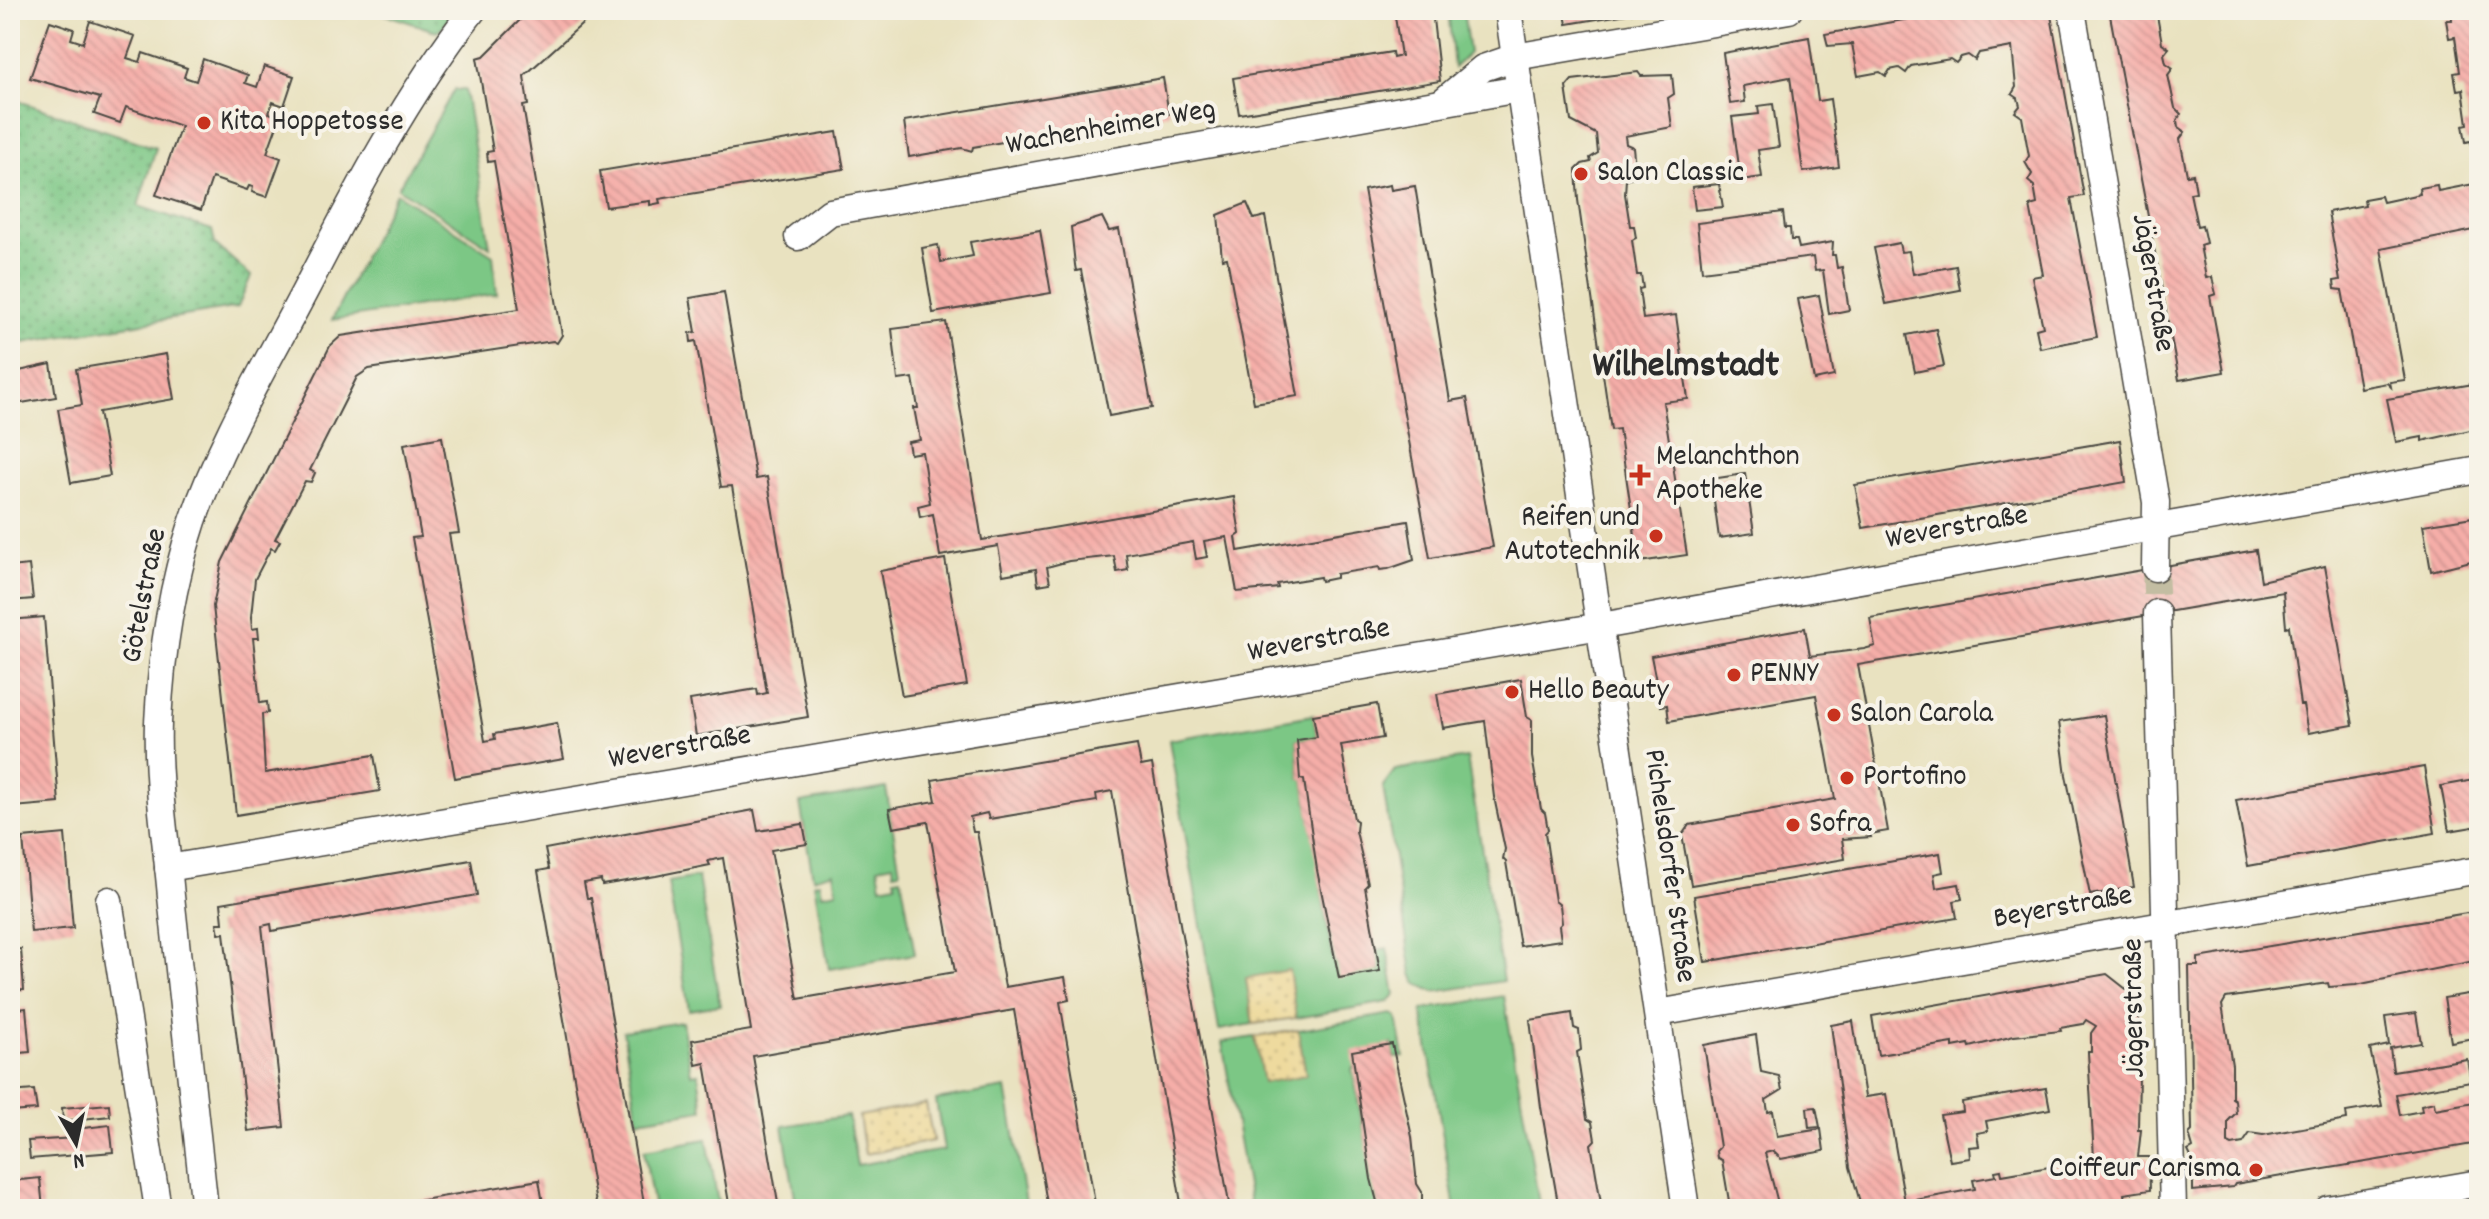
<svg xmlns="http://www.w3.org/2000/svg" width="2489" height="1219" font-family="Dekko,sans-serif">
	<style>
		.grass { fill: #7cc785; stroke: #547958; stroke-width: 2 }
		.sand { fill: url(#sand-dots); stroke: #8c8264; stroke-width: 2 }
		.park { fill: url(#park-dots); stroke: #547958; stroke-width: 2 }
		.building { fill: url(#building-back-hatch) }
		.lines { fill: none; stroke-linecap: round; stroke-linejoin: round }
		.minor-tunnel { stroke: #c3bda2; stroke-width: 26; stroke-dasharray: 26 13; stroke-linecap: butt }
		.minor-casing { stroke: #484641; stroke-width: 29 }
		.minor { stroke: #fff; stroke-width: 26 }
		.poi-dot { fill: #c8321e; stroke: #f7f3e8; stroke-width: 3 }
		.labels { text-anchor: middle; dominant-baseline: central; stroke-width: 8; stroke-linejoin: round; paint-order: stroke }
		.poi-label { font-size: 30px; fill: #2b2b2b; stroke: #f7f3e8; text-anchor: start }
		.street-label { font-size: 30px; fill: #2b2b2b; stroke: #f7f3e8 }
		.district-label { font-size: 38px; font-weight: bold; fill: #2b2b2b; stroke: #f7f3e8 }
	</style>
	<defs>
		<pattern id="sand-dots" width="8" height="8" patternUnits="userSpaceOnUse" patternTransform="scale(2)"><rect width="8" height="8" fill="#eeda9e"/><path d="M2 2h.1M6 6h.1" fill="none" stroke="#cb8" stroke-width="1.8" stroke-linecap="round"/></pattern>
		<pattern id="park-dots" width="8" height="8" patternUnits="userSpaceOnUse" patternTransform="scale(2)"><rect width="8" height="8" fill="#7cc785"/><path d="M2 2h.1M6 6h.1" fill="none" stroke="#66a26d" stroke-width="1.8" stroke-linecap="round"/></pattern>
		<pattern id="building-back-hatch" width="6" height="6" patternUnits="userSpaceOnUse" patternTransform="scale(2)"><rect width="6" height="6" fill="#f5ada8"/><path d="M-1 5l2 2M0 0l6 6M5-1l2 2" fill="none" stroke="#d29591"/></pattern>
	</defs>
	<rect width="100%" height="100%" fill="#f7f3e8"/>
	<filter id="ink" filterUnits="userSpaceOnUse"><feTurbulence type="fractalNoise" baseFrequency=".0125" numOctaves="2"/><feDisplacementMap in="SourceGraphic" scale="16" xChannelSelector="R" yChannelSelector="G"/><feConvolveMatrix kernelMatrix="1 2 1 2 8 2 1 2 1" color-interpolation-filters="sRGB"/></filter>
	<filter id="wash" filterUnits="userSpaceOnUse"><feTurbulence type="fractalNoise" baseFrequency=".006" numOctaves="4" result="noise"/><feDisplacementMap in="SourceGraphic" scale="32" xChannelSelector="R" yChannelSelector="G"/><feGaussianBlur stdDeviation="1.8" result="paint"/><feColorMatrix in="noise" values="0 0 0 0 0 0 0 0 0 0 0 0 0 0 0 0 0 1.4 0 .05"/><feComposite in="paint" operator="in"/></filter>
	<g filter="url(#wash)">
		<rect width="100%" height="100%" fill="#e9e2c0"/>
		<g class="grass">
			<polygon points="1448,10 1463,10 1469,53 1454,68"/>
			<polygon points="454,90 465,90 490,247 398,188"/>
			<polygon points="396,193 493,255 497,294 332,320"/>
			<polygon points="1313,715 1317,737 1297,740 1300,779 1304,780 1333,962 1380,971 1376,950 1387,948 1395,995 1388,1002 1296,1018 1289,971 1246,978 1253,1024 1219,1030 1169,740"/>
			<polygon points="1467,758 1503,981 1434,992 1416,983 1412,974 1383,786 1395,770"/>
			<polygon points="886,788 900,871 894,872 893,864 878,867 881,886 896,883 895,878 901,877 915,954 829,969 814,883 820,882 822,894 837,891 834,872 813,878 800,803"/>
			<polygon points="698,877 720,1005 689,1010 668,882"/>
			<polygon points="1504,996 1540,1209 1455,1209 1422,1010"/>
			<polygon points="1392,1014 1397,1017 1404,1057 1395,1058 1392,1044 1352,1069 1379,1209 1251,1209 1222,1042 1255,1037 1264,1082 1306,1075 1298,1030"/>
			<polygon points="682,1022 691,1074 698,1073 703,1110 638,1120 623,1031"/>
			<polygon points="1006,1088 1027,1209 797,1209 783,1126 848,1116 857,1165 944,1150 936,1100"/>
			<polygon points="707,1139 719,1209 654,1209 644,1150"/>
		</g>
		<g class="sand">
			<polygon points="1289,970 1296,1018 1253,1024 1246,978"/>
			<polygon points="1298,1030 1306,1075 1263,1083 1255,1037"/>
			<polygon points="926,1104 933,1141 865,1154 859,1116"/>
		</g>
		<g class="park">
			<polygon points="373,10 457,10 438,32"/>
			<polygon points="10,98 156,148 138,206 212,230 215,244 251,276 238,307 10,345"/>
		</g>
		<g id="blocks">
			<g class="building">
				<polygon points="530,10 598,10 524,76 528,105 523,106 562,335 557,343 553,341 369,369 357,377 310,470 315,473 311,482 305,481 275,539 280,541 275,550 271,548 255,579 251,617 252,629 258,628 259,638 253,638 260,703 267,702 268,713 262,714 265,773 374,755 380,791 236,815 213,606 222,562 330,346 341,336 519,309 494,161 488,162 487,152 493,151 477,58 484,56"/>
				<polygon points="1394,10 1432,10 1440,81 1239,114 1233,78 1392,52 1393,58 1401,56"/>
				<polygon points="1564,10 1638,10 1639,12 1567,24"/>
				<polygon points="1959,10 2050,10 2084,196 2071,198 2097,337 2040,348 2036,329 2043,327 2032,277 2043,275 2030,206 2037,204 2034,186 2028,181 2032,174 2025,162 2029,156 2022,117 2015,112 2020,106 2018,98 2012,94 2016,87 2012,47 1979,53 1975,60 1968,55 1961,57 1956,63 1950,59 1911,66 1906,73 1899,68 1890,70 1886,76 1880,72 1858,76 1852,44 1828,46 1825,34"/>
				<polygon points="2109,10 2156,10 2162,43 2169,48 2164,54 2166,63 2173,68 2168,75 2175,108 2181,114 2177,120 2178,127 2185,132 2180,139 2187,175 2193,174 2196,192 2190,193 2197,226 2202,225 2206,243 2200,245 2206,278 2212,277 2216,294 2210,296 2224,372 2179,380"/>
				<polygon points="2451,10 2479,10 2479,180 2471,141 2466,142 2463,125 2468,124 2463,89 2457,90 2454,73 2460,72 2455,37 2449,38 2446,20 2452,20"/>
				<polygon points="50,21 74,29 71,39 83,43 90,21 135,36 127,58 140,62 143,53 187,68 184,77 196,81 203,59 248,75 245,83 257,87 264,66 294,76 284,106 273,102 269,113 280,117 267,153 281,158 267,197 252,192 253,187 249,186 247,190 212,178 201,210 156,195 181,126 126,107 120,123 94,114 100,98 30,78"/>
				<polygon points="1809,37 1818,101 1830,99 1839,167 1803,172 1790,77 1743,86 1745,102 1730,104 1723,53"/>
				<polygon points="1638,72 1641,76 1672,75 1674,94 1668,98 1672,127 1625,136 1626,144 1633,147 1636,176 1626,179 1625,194 1630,226 1634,226 1636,238 1632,240 1637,275 1641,275 1643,288 1639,289 1643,319 1676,315 1688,399 1663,402 1687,555 1639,562 1619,429 1611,430 1578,200 1576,170 1582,164 1591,162 1590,158 1598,153 1596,134 1571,121 1566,87 1572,80"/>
				<polygon points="1163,78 1169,114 973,147 972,151 962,148 909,157 904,121"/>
				<polygon points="1773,104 1779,147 1758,150 1762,177 1741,180 1732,117 1759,114 1758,106"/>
				<polygon points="837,132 844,169 659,199 660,203 650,205 650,201 606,207 600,171"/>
				<polygon points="2479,183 2479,229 2381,249 2405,380 2390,382 2391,387 2387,383 2360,388 2342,290 2335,289 2334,281 2340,280 2328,212 2365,205 2364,199 2381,196 2383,202 2420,194 2419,188 2437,185 2438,191"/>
				<polygon points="1719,184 1723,207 1695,210 1692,187"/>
				<polygon points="1390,185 1391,190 1415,186 1450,401 1467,398 1493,547 1430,558 1364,190"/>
				<polygon points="1247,203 1254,219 1265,216 1298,396 1254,403 1227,258 1222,259 1218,215"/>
				<polygon points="1783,212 1785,228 1790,228 1791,240 1797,240 1799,248 1833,242 1832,255 1835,255 1837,268 1842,267 1849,310 1829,314 1823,270 1815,271 1813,257 1702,271 1697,223"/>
				<polygon points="1102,217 1109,231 1119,229 1152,408 1109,416 1081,270 1076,271 1075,265 1071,227"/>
				<polygon points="1040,230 1051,293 933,313 922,248 938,245 941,262 973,256 970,242"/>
				<polygon points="1899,243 1901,252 1909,251 1913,274 1956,266 1960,290 1886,304 1874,248"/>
				<polygon points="724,292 756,479 767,477 808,717 696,736 690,700 757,689 758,695 767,693 732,486 721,487 696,341 691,342 690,333 696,332 690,298"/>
				<polygon points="1819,295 1834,376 1814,380 1798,299"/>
				<polygon points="946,322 982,540 1234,497 1240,534 1236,537 1238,551 1408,521 1414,560 1388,569 1380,570 1379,567 1336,574 1336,578 1321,581 1320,577 1277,584 1278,588 1237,592 1227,537 1204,541 1207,557 1196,559 1193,542 1126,554 1128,570 1117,572 1114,556 1069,561 1047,567 1050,583 1038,585 1036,569 1003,575 998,546 940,556 933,514 920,517 918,506 930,503 927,484 922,452 910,454 908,442 920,440 914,408 918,408 913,378 898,380 892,329"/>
				<polygon points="1936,329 1944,366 1915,372 1907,335"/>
				<polygon points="166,354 174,399 99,412 110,476 71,483 58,409 82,405 76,369"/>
				<polygon points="51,364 56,397 10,405 10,373"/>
				<polygon points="2479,383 2479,428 2422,441 2422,437 2396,442 2387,399"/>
				<polygon points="442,437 459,533 449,534 485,741 495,739 494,734 557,723 564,759 455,778 412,538 421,537 404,444"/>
				<polygon points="2120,440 2126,482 1863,528 1855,485"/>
				<polygon points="1745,474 1754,533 1719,538 1711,479"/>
				<polygon points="2479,516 2479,559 2431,571 2423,525"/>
				<polygon points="2256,550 2261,581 2325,566 2353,725 2308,733 2303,705 2300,705 2289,626 2286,627 2283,592 1858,665 1888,831 1870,834 1871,837 1842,839 1845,859 1691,885 1682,835 1689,825 1835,799 1816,695 1669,721 1667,705 1661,706 1651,656 1805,628 1810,656 1864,649 1875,646 1870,618"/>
				<polygon points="945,559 967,685 902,696 880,571"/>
				<polygon points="29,565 33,599 10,601 10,567"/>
				<polygon points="44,617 59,803 14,807 10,620"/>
				<polygon points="1521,679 1527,717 1532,720 1532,757 1541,809 1545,813 1548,830 1545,833 1555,901 1560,905 1562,923 1559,926 1561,940 1520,946 1506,862 1503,859 1505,849 1494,797 1485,721 1443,728 1437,694"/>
				<polygon points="1377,704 1383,738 1341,745 1354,819 1357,821 1356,831 1368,884 1365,887 1380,971 1339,978 1317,870 1304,780 1300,779 1297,740 1317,737 1313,715"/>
				<polygon points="2104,715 2134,887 2090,895 2066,775 2059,722"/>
				<polygon points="1137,745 1141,766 1152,764 1230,1209 1182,1209 1112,791 1096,794 1097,801 989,819 987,813 970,817 973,832 977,832 1005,987 1065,977 1069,1000 1060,1002 1096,1209 1048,1209 1014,1010 753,1056 779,1209 730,1209 705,1063 696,1065 692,1040 751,1030 723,858 708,861 710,865 656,876 602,885 601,880 584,883 587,898 591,898 645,1209 597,1209 538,871 549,869 545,849 754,810 758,831 803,824 807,844 771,850 798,999 955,972 928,822 893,828 889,809 936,801 932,780"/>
				<polygon points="2424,767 2435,833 2248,866 2236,800"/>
				<polygon points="2474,780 2475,785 2479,784 2479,826 2449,831 2441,786"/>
				<polygon points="65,834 73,928 31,932 23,838"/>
				<polygon points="1940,853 1943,872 1934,874 1936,888 1959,884 1962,899 1954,901 1957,918 1705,962 1694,896"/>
				<polygon points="471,860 477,895 272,931 271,924 262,926 284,1127 248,1131 224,933 219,934 217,923 223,923 221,903"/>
				<polygon points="2479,911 2479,960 2356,985 2329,987 2328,983 2226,998 2222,1005 2232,1065 2232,1098 2235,1100 2236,1113 2228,1121 2228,1143 2232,1145 2243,1143 2250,1133 2263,1135 2347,1120 2346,1112 2382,1106 2370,1049 2389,1045 2385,1017 2416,1013 2421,1043 2390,1048 2393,1071 2467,1059 2471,1081 2396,1094 2400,1115 2422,1111 2421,1105 2434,1102 2435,1109 2474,1102 2473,1095 2479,1094 2479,1143 2235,1184 2233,1187 2193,1191 2193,1161 2188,1151 2193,1148 2189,1134 2192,1131 2189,966 2198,966 2198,958"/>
				<polygon points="21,949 24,990 10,991 10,950"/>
				<polygon points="2107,974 2135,996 2135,1012 2139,1012 2139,1027 2136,1027 2136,1044 2139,1044 2139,1056 2136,1056 2136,1073 2139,1073 2138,1130 2141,1130 2138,1157 2149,1157 2150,1190 2124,1194 2125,1200 2119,1200 2119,1204 2092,1209 1826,1209 1860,1202 1850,1167 1831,1025 1853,1021 1865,1097 1886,1094 1905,1202 1975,1189 1973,1180 1996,1176 1995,1171 2001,1170 2002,1175 2073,1163 2073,1167 2088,1166 2094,1158 2088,1052 2091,1052 2091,1033 2096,1026 2086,1020 2083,1024 2060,1028 2061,1031 2014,1036 1970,1047 1969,1044 1953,1047 1953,1043 1878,1055 1872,1016"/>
				<polygon points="2479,992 2479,1037 2451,1042 2444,998"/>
				<polygon points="26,1008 30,1052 10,1054 10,1010"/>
				<polygon points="1572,1013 1574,1028 1579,1030 1581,1050 1577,1052 1587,1119 1592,1122 1595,1140 1591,1144 1602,1209 1559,1209 1541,1107 1530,1020"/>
				<polygon points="1756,1035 1761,1072 1779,1076 1782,1090 1766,1100 1768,1112 1773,1111 1777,1136 1821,1129 1824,1151 1781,1159 1773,1151 1765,1153 1779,1207 1726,1209 1725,1202 1729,1201 1722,1160 1717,1158 1716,1151 1720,1147 1704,1045"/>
				<polygon points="1392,1044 1412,1137 1417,1184 1422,1192 1422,1209 1379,1209 1371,1179 1352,1051"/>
				<polygon points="2046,1088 2050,1109 1986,1121 1988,1131 1977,1133 1979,1146 1969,1147 1970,1158 1950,1161 1940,1115 1963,1112 1962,1102"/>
				<polygon points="34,1090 37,1110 10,1112 10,1092"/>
				<polygon points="109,1104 110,1116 63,1121 62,1108"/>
				<polygon points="1816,1107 1820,1127 1809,1128 1807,1108"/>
				<polygon points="110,1125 113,1152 30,1159 28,1141 75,1138 75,1129"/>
				<polygon points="40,1178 43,1209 10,1209 10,1181"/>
				<polygon points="539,1180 544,1209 383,1209 382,1207"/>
			</g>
		</g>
	</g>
	<g filter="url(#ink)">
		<use href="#blocks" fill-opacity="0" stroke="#484641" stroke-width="2"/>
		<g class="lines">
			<polyline class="minor-tunnel" points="2155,568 2157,613"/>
			<defs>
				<g id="minor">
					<polyline points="1508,10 1686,1209"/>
					<polyline points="2072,10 2156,502 2155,568"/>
					<polyline points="1442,102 1483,68 1515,57 1789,10"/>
					<polyline points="798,237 830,212 1519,89"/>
					<polyline points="2157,613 2173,1209"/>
					<polyline points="168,868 1601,626 2479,470"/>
					<polyline points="109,900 158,1209"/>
					<polyline points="1658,1013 2479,870"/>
					<path d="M205 1209C194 1105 182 1000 171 896 166 839 156 782 158 723 161 657 172 584 193 521 221 439 268 362 308 285 357 190 407 95 473 10"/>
					<polyline points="2328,1209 2479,1183"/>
				</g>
			</defs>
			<use href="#minor" class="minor-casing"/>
			<use href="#minor" class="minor"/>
		</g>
	</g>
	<g class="poi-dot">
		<circle cx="204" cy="123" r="8"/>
		<circle cx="1581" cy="174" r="8"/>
		<path d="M1636 463h8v8h8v8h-8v8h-8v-8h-8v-8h8z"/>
		<circle cx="1656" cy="536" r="8"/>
		<circle cx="1734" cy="675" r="8"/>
		<circle cx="1512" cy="692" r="8"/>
		<circle cx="1834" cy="715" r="8"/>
		<circle cx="1847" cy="778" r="8"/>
		<circle cx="1793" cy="825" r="8"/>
		<circle cx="2256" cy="1170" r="8"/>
	</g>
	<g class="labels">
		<g class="poi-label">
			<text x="220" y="123">Kita Hoppetosse</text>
			<text x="1597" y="174">Salon Classic</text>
			<text x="1656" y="458">Melanchthon<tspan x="1656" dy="34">Apotheke</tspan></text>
			<text x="1640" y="519" text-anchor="end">Reifen und<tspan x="1640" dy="34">Autotechnik</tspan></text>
			<text x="1750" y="675">PENNY</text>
			<text x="1528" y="692">Hello Beauty</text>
			<text x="1850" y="715">Salon Carola</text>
			<text x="1863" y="778">Portofino</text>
			<text x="1809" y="825">Sofra</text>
			<text x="2240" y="1170" text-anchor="end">Coiffeur Carisma</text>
		</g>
		<g class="street-label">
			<text transform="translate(1111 129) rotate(-10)">Wachenheimer Weg</text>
			<text transform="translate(2151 283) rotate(80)">Jägerstraße</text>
			<text transform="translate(1957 529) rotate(-10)">Weverstraße</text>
			<text transform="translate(146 596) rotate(-79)">Götelstraße</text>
			<text transform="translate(1319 642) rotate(-10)">Weverstraße</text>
			<text transform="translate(680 749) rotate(-10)">Weverstraße</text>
			<text transform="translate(1668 866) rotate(82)">Pichelsdorfer Straße</text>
			<text transform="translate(2063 909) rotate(-10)">Beyerstraße</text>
			<text transform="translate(2136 1008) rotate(-91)">Jägerstraße</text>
		</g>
		<g class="district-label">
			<text x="1686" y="367">Wilhelmstadt</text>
		</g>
	</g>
	<rect width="2489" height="1219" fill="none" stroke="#f7f3e8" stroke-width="40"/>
	<g transform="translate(76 1143) rotate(171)" stroke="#f7f3e8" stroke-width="6" paint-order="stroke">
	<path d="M0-6L14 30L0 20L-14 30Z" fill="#2b2b2b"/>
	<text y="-12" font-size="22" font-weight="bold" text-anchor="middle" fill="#2b2b2b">N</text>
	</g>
</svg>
